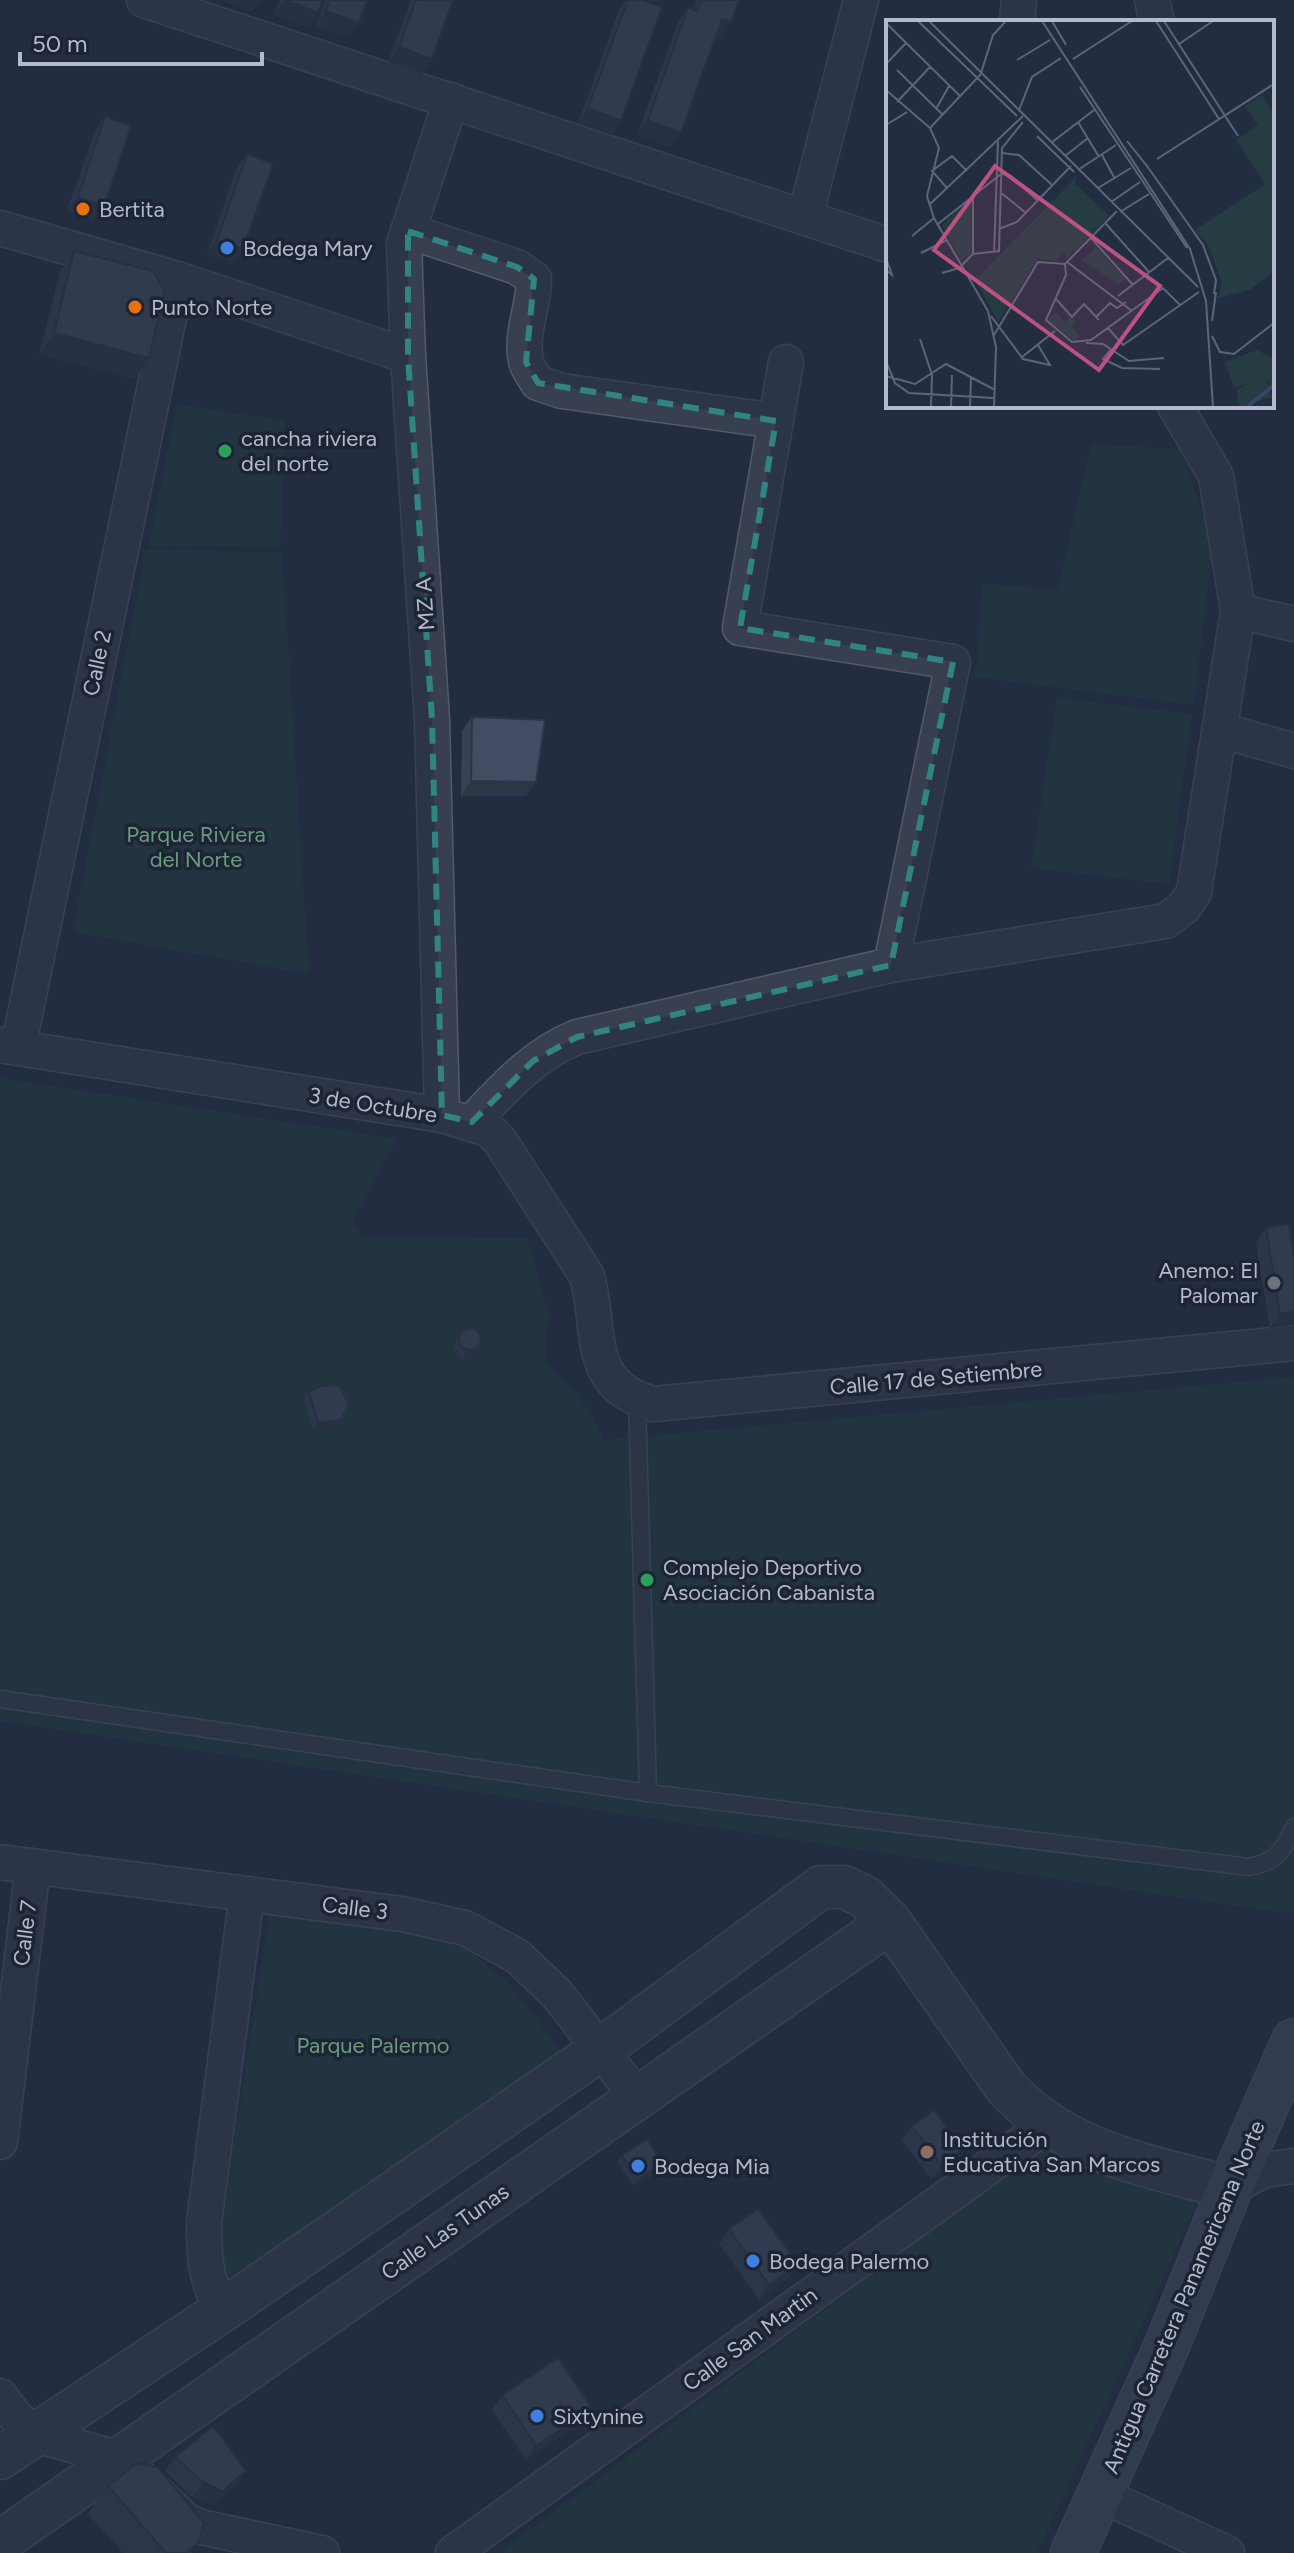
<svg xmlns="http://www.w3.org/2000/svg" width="1294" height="2553" font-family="Figtree,sans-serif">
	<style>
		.green { fill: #253c42 }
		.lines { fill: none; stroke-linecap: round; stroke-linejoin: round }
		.service-casing { stroke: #525a6b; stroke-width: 19 }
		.minor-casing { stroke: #525a6b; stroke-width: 37 }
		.tertiary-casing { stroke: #525a6b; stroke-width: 45 }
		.secondary-casing { stroke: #525a6b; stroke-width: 47 }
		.service { stroke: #383f50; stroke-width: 16 }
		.minor { stroke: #383f50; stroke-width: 34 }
		.tertiary { stroke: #383f50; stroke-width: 42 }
		.secondary { stroke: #454e64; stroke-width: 44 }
		.wall { fill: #394155 }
		.shaded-wall { fill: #2e3545 }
		.building { fill: #424c63; stroke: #2e3545; stroke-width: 2 }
		.marked { fill: none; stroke: #308481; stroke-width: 6; stroke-dasharray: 16 10; stroke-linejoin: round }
		.food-dot { fill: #e8710a; stroke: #1c2435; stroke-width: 3 }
		.shop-dot { fill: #3f7fe0; stroke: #1c2435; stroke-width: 3 }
		.leisure-dot { fill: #2e9e5b; stroke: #1c2435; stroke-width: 3 }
		.worship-dot { fill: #6b7280; stroke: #1c2435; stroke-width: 3 }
		.education-dot { fill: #8d6e63; stroke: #1c2435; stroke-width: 3 }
		.labels { text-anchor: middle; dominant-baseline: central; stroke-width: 7; stroke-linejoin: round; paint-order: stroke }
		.poi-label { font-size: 22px; fill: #b4bacb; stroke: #1c2435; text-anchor: start }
		.street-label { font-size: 22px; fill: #b4bacb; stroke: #1c2435 }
		.park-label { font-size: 22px; fill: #699d7b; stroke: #1c2435 }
		.inset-river { fill: none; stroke: #364669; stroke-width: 4 }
		.inset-road { fill: none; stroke: #5d6578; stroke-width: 2 }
		.view { fill: #bd5182; fill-opacity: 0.15; stroke: #bd5182; stroke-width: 4 }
		.inset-edge { fill: none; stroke: #b4bacb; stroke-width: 4 }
	</style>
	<rect width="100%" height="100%" fill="#232d41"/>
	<g class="green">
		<polygon points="177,404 285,421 280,548 149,545"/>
		<polygon points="1091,444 1179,449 1213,540 1194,705 976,677 982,584 1058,589"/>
		<polygon points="146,549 282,553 309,974 73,932"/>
		<polygon points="1057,698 1192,714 1169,884 1031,868"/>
		<polygon points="0,1078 397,1139 352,1220 362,1236 527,1238 548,1311 545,1360 590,1411 603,1440 1294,1377 1294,1909 1291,1914 0,1721"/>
		<polygon points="270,1911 432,1936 469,1951 506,1981 529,2007 563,2056 233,2284 223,2270 217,2255"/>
		<polygon points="1048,2143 1199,2200 1037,2553 499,2553"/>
	</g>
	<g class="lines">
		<defs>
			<g id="service">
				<polyline points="637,1400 648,1793"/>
				<path d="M0 1699 648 1793 1249 1867C1274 1863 1284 1851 1294 1827"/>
			</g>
			<g id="minor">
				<polyline points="144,0 888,245"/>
				<polyline points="1152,0 1157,22"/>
				<polyline points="1017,22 1019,0"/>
				<polyline points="805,217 861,0"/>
				<polyline points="0,228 177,279 408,356"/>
				<path d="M408 231 517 267 534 279C534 306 520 334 526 361 527 368 534 376 538 383L562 391 776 421"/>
				<polyline points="786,362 740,628 953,662 891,965"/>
				<polyline points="1238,611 1294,624"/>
				<polyline points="1220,730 1294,751"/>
				<path d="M0 1045 442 1115 488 1129 500 1141 587 1276C602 1331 584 1387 654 1404L1294 1343"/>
				<polyline points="18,1048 177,279"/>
				<polyline points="442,1115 432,719 408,356 404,244 451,100"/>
				<path d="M472 1122C504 1088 533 1055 577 1037L891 965 1166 921 1184 907 1194 892 1238 611 1216 476 1175 406"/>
				<polyline points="0,1862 402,1914 465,1928 517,1956 557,1994 638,2098"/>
				<polyline points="0,2142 33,1866"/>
				<polyline points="1230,2188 1264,2170 1294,2166"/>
				<path d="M222 2311C205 2276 204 2260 204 2223L247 1894"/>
				<polyline points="0,2396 14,2415 35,2435 121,2459 187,2521 201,2527 322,2553"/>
				<polyline points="1099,2494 1227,2553"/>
				<polyline points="453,2553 1047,2125"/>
			</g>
			<g id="tertiary">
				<path d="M0 2458 222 2311 600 2050 821 1887H844L865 1897 890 1922 1005 2086C1064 2153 1147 2165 1230 2188"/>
				<polyline points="0,2542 890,1922"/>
			</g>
			<polyline id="secondary" points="1073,2553 1168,2343 1230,2188 1294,2041"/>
		</defs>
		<use href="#service" class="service-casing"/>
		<use href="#minor" class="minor-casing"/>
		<use href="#tertiary" class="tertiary-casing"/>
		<use href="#secondary" class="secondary-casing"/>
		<use href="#service" class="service"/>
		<use href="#minor" class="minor"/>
		<use href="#tertiary" class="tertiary"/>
		<use href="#secondary" class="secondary"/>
	</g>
	<g class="wall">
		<polygon points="280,0 323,0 318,13 308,28 274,15"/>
		<polygon points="325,0 367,0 349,38 316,26"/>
		<polygon points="411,0 453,0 432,59 422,74 388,62"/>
		<polygon points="626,0 642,0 611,135 578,123 619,10"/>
		<polygon points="696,0 739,0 731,22 721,36 716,35 670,147 637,135 678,22 688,7 693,9"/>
		<polygon points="105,116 104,206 93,221 67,211 95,131"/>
		<polygon points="247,154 233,263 207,254 236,169"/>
		<polygon points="74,251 149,358 134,379 39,355 60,272"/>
		<polygon points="472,717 526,796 461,796 462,731"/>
		<polygon points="1266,1228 1293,1325 1270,1328 1256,1242"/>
		<polygon points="467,1329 470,1357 462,1358 454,1351 454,1344"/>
		<polygon points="309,1392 336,1427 313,1430 304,1400"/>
		<polygon points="912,2126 962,2149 952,2163 931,2179 902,2140"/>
		<polygon points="622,2155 658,2170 634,2186 617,2162"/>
		<polygon points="729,2229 798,2264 788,2278 759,2299 719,2244"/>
		<polygon points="502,2395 582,2422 526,2460 492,2410"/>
		<polygon points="175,2457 236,2486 212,2505 192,2497 165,2471"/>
		<polygon points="108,2486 192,2553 123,2553 88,2514"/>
	</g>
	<g class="shaded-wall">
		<polygon points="219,0 261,0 252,12"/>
		<polygon points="645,0 660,0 657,5"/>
		<polygon points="284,1 318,13 308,28 274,15"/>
		<polygon points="326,11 359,23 349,38 316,26"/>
		<polygon points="722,19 731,22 721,36 712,33"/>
		<polygon points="399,47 432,59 422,74 388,62"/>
		<polygon points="588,108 621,121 611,135 578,123"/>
		<polygon points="648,120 681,133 670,147 637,135"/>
		<polygon points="78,197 104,206 93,221 67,211"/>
		<polygon points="217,240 243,249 233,263 207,254"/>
		<polygon points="54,333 149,358 134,379 39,355"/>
		<polygon points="471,781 536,782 526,796 461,796"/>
		<polygon points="1294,1312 1294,1323 1293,1325 1270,1328 1280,1314"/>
		<polygon points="475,1350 470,1357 462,1358 468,1351"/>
		<polygon points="341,1420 336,1427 313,1430 318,1423"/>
		<polygon points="962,2149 952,2163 931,2179 941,2165"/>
		<polygon points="663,2163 658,2170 634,2186 639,2179"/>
		<polygon points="798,2264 788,2278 759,2299 769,2285"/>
		<polygon points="592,2408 582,2422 526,2460 536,2446"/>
		<polygon points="246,2471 236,2486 212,2505 192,2497 203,2482"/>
	</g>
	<g class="building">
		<polygon points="285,0 323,0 318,13"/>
		<polygon points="330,0 367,0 359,23 326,11"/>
		<polygon points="416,0 453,0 432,59 399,47"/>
		<polygon points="628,0 642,0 662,7 621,121 588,108"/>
		<polygon points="701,0 739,0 731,22 722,19 681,133 648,120 688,7 697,11"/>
		<polygon points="105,116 131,126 104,206 78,197"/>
		<polygon points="247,154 273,164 243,249 217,240"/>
		<polygon points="74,251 153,271 165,291 149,358 54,333"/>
		<polygon points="472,717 545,720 536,782 471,781"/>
		<polygon points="1289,1224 1294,1256 1294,1312 1280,1314 1266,1228"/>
		<circle cx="470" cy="1339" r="11"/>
		<polygon points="339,1385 349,1404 341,1420 318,1423 309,1392 321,1386"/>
		<polygon points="934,2110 962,2149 941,2165 912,2126"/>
		<polygon points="647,2139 663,2163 639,2179 622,2155"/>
		<polygon points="758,2209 798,2264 769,2285 729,2229"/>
		<polygon points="558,2358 592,2408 536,2446 502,2395"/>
		<polygon points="213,2426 246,2471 223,2491 203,2482 175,2457"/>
		<polygon points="137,2463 158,2467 204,2523 199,2542 186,2553 166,2553 108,2486"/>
	</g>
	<path d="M0 0H1294V2553H0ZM408 231 517 267 534 279 526 362 538 383 776 421 740 628 953 662 891 965 577 1037 533 1061 472 1122 442 1115 432 719 408 356Z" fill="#232d41" fill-opacity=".55" fill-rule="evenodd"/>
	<path class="marked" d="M408 231 517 267 534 279 526 362 538 383 776 421 740 628 953 662 891 965 577 1037 533 1061 472 1122 442 1115 432 719 408 356Z"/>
	<g class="food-dot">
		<circle cx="83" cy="209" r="8"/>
		<circle cx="135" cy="307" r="8"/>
	</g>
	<g class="shop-dot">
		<circle cx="227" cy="248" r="8"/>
		<circle cx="638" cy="2166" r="8"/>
		<circle cx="753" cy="2261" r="8"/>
		<circle cx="537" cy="2416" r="8"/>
	</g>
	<g class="leisure-dot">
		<circle cx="225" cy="451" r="8"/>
		<circle cx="647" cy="1580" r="8"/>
	</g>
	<circle class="worship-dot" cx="1274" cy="1283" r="8"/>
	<circle class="education-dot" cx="927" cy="2152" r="8"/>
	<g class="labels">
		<g class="poi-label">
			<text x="99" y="209">Bertita</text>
			<text x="243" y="248">Bodega Mary</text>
			<text x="151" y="307">Punto Norte</text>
			<text x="241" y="438">cancha riviera<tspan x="241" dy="25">del norte</tspan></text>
			<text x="1258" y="1270" text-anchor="end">Anemo: El<tspan x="1258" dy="25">Palomar</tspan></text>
			<text x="663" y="1567">Complejo Deportivo<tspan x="663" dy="25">Asociación Cabanista</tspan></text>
			<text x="943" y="2139">Institución<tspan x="943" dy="25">Educativa San Marcos</tspan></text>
			<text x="654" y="2166">Bodega Mia</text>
			<text x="769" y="2261">Bodega Palermo</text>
			<text x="553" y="2416">Sixtynine</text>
		</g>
		<g class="street-label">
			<text transform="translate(425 604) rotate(-94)">MZ A</text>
			<text transform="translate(97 663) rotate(-78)">Calle 2</text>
			<text transform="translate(373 1105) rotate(9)">3 de Octubre</text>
			<text transform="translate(936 1378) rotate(-5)">Calle 17 de Setiembre</text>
			<text transform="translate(355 1908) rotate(7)">Calle 3</text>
			<text transform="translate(25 1933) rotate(-83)">Calle 7</text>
			<text transform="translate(445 2232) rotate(-35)">Calle Las Tunas</text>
			<text transform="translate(1184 2297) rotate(-67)">Antigua Carretera Panamericana Norte</text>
			<text transform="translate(750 2339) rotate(-36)">Calle San Martin</text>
		</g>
		<g class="park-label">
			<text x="196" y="834">Parque Riviera<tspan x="196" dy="25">del Norte</tspan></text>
			<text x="373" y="2045">Parque Palermo</text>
		</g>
	</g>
	<g transform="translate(886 20)">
		<rect width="388" height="388" fill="#232d41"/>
		<path d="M376 75 388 94V251L365 269 331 279 336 263 322 225 309 210 379 164 350 120 372 105 359 86ZM190 157 189 164 224 196 181 238 177 232 169 242 152 238 112 302 89 260ZM85 177 86 233 75 240 56 205ZM210 227 239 259 233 265 196 240ZM169 292 179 302 184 297 190 302 186 307 194 316 189 321 162 300ZM371 330 388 339 386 366 380 358 386 377 354 387 350 370 363 363 348 368 339 342Z" fill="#253c42"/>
		<path class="inset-river" d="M362 386 388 365"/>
		<path class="inset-road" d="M32 1 131 96M43 1 312 267M156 1 304 229 320 281 327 387M166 1 180 25M270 1 333 99M278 1 352 116M0 3 75 77M293 24 327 1M187 39 246 1M131 40 164 20M0 44 20 23M11 50 57 95M95 53 107 15 120 1M95 54 44 108 53 128 41 176 48 198 102 291 110 327 108 387M194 67 301 228M0 70 44 108M11 82 44 47M50 89 63 66M133 90 146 57 175 38M192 102 213 137M0 105 21 92M151 116 188 152M241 121 261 146M165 123 208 90M116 133 133 135 166 165M216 135 229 159M179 136 202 118M271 139 388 64M261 146 317 225 330 260 328 274M192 150 230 125M61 168 46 151 66 136 81 151M212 168 245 148M114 172 140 193M225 182 254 162M43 185 137 96M234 192 263 174M52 204 115 154 124 155 152 181M220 204 263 252M113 209 131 202 185 146M26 216 48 198M205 218 247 265M35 233 61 220M108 233 112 121M87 234V174M0 238 6 255 0 250M181 242 246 291M179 244 180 255 160 300 186 322 205 320 277 268 294 285M56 253 73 248 87 234 113 231 116 128 137 102M232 276 282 238M170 279 186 297 198 284 213 300M105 296 137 339 164 345 152 325M210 297 224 283 231 288 240 282M326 301 330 272M222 308 237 325 313 272M108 315 152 242 179 244 231 191M326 316 334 332 348 334 388 303M34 319 46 355 45 387M200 323 217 324 243 341 278 338M224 330 217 339 236 348 274 349M136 337 169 311M0 341 9 363 23 373 108 378M0 356 29 364 60 344 109 370M65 387 66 355M84 387 85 358"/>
		<path class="view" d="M109 146 274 266 213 350 48 230Z"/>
		<rect width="388" height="388" class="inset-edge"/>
	</g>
	<path d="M20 52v12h242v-12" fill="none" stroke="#b4bacb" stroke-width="4"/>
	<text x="32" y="52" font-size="24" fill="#b4bacb" stroke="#1c2435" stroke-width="6" paint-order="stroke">50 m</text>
</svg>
